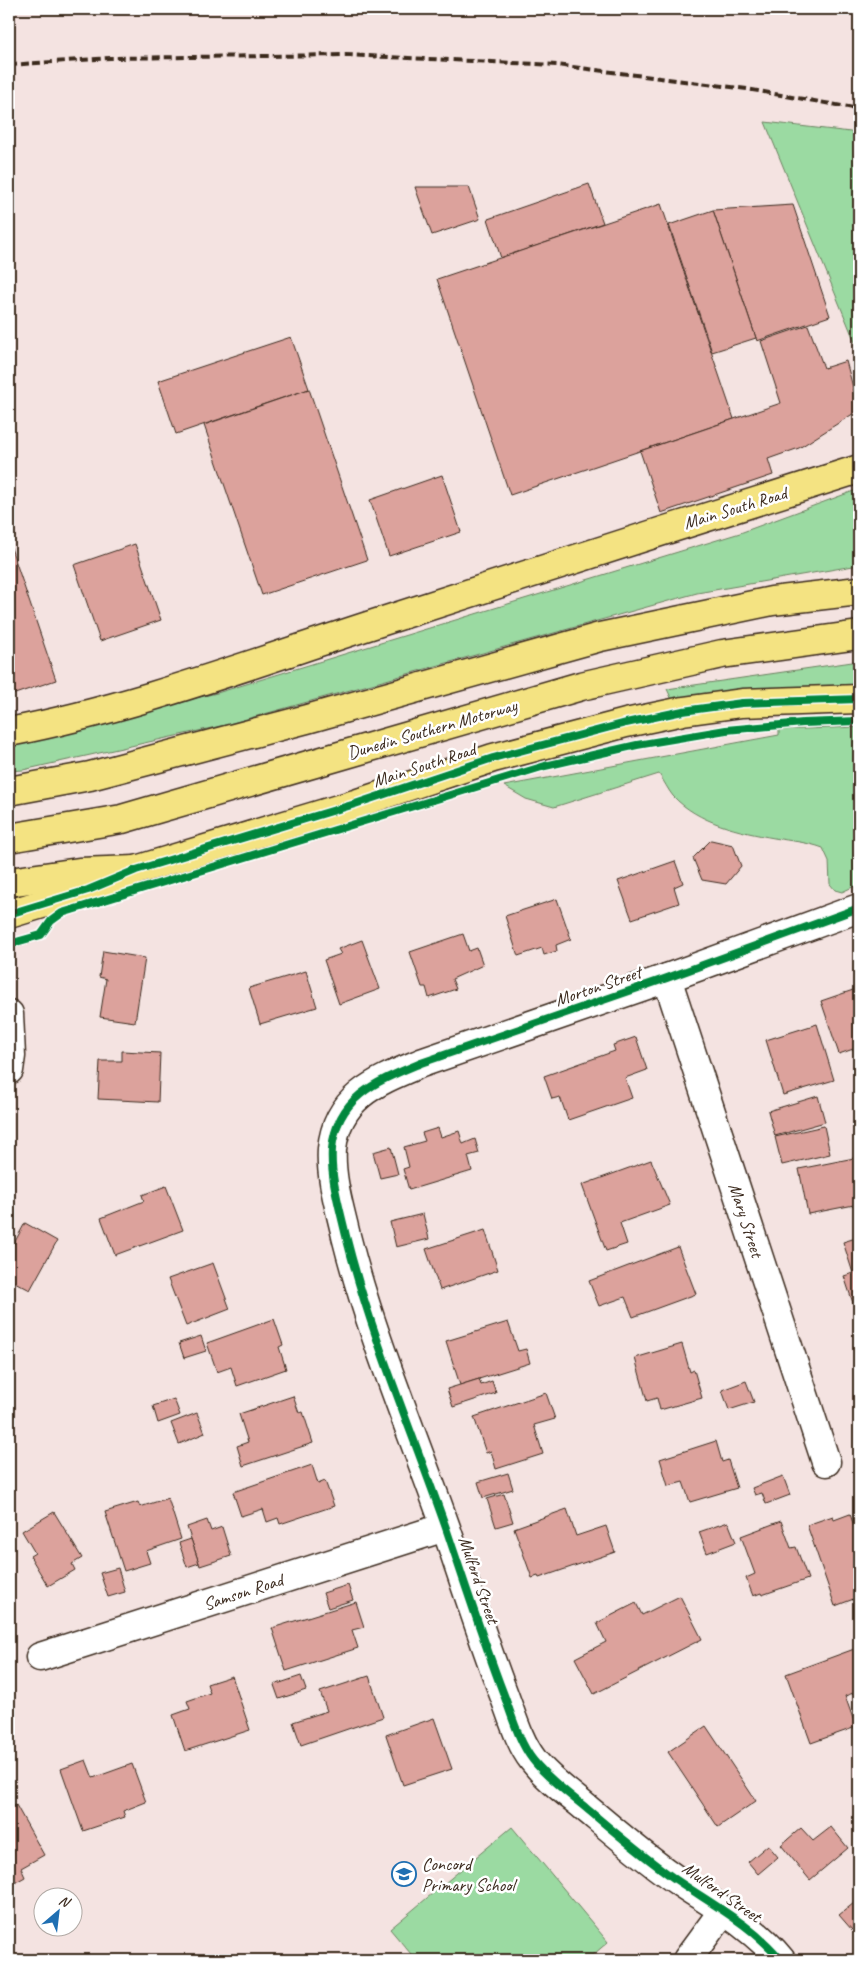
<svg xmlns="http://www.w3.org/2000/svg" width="868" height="1969" font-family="Caveat,sans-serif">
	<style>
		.green { fill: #9bdaa2; stroke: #6b8260 }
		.building { fill: #dca29c; stroke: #3b2a1e }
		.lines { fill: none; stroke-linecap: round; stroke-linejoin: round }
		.minor-casing { stroke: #3b2a1e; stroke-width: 31 }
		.major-casing { stroke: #3b2a1e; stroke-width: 31 }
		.highway-casing { stroke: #3b2a1e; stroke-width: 31 }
		.minor { stroke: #fff; stroke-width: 28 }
		.major { stroke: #f4e382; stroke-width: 28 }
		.highway { stroke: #f4e382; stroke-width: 28 }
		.rail { stroke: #3b2a1e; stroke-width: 4; stroke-dasharray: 8 4; stroke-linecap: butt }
		.cycleway-casing { stroke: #fff; stroke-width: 11 }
		.cycleway { stroke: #00873e; stroke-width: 8 }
		.labels { text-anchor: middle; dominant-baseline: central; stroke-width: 5; stroke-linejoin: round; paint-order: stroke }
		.street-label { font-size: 18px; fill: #3b2a1e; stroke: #fff }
		.poi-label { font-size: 18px; fill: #3b2a1e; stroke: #fff; text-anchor: start }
	</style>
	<rect width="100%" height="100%" fill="#f4e3e1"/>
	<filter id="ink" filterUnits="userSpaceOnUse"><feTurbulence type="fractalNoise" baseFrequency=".02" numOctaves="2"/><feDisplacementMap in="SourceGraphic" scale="10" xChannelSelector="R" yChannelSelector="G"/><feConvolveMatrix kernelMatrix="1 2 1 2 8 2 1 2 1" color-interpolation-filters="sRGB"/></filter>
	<g filter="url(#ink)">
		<g class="green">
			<polygon points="765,122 859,133 859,352"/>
			<polygon points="859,489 859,565 697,593 225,725 23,770 9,771 9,741 217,693 740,533"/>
			<polygon points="859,661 859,691 715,693 674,704 667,689"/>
			<path d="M859 727V884L842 892 835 890 830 884 829 861 823 848C807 842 791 841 774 838 740 832 698 823 673 796 668 790 664 781 659 774L554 807 526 799 504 786 779 735V730Z"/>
			<polygon points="512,1827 608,1942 587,1960 416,1960 390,1929"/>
		</g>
		<g class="building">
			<polygon points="589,184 603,223 501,258 488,219"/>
			<polygon points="415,187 469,187 480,219 432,235"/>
			<polygon points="661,204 734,419 510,495 437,279"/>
			<polygon points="793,205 830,316 757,341 713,210"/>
			<polygon points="713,210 756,338 712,352 669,225"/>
			<polygon points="808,325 824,368 846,361 859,410 799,448 768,459 773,475 661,513 640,451 781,403 761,341"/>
			<polygon points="291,337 309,389 176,434 158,381"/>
			<polygon points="309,389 367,560 262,595 204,425"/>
			<polygon points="442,475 461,532 389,556 370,500"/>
			<polygon points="9,542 56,680 9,696"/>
			<polygon points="135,544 161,620 100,641 74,565"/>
			<polygon points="711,840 733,845 741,866 726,884 702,880 693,858"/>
			<polygon points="675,861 683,883 674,887 679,903 632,919 618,881"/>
			<polygon points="557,899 571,939 556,945 557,951 544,955 542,948 518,956 505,916"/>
			<polygon points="463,934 469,951 477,948 483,965 452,979 456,989 429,998 426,987 422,987 410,952"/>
			<polygon points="362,940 380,989 339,1004 324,960 341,954 338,949"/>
			<polygon points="103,951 145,958 135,1022 100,1017 106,979 99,977"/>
			<polygon points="306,971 317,1007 260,1024 249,988"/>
			<polygon points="859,988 859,1047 839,1054 821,1001"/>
			<polygon points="817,1024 834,1080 783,1095 766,1040"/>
			<polygon points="636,1037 647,1070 625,1078 632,1098 568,1120 560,1097 552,1099 544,1076 615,1051 613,1045"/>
			<polygon points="122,1051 160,1053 158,1102 98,1099 100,1061 122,1061"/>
			<polygon points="818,1096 825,1122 775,1136 768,1111"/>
			<polygon points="824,1126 830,1154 782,1165 775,1137"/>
			<polygon points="438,1128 441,1137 459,1131 463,1144 475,1139 479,1153 468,1156 472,1171 409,1190 403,1169 409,1167 404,1147 425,1141 422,1133"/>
			<polygon points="391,1147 398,1174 380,1178 373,1152"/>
			<polygon points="859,1157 859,1204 808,1214 799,1169"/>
			<polygon points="651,1160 670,1205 620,1223 627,1244 606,1251 582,1185"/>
			<polygon points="166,1186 183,1230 115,1255 101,1218 144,1201 142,1195"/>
			<polygon points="423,1214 429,1239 396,1247 390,1222"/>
			<polygon points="25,1223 57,1241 30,1290 9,1279 9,1246 12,1247"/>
			<polygon points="485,1230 498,1270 440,1290 426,1249"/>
			<polygon points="859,1237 859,1317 858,1318 844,1276 853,1273 843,1242"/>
			<polygon points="678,1247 696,1294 633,1317 625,1297 599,1306 589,1281"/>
			<polygon points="213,1263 230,1309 186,1326 168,1279"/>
			<polygon points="9,1297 15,1301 9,1310"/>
			<polygon points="274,1319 283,1345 279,1347 286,1369 237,1386 231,1367 217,1372 207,1343"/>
			<polygon points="508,1322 518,1351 526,1349 530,1363 460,1385 446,1341"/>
			<polygon points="201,1336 206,1351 184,1358 179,1343"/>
			<polygon points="682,1344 690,1372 694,1370 702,1398 660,1410 657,1398 647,1401 635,1358"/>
			<polygon points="479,1379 481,1385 492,1381 496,1393 453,1407 447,1389"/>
			<polygon points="746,1381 754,1402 729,1410 722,1390"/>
			<polygon points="546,1393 555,1419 534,1425 543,1454 496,1469 491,1451 486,1453 474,1417"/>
			<polygon points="293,1396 299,1413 303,1412 313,1443 243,1466 237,1446 248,1442 239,1414"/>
			<polygon points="174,1399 180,1415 158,1423 153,1406"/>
			<polygon points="197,1413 205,1433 179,1444 171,1423"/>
			<polygon points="716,1441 722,1462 728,1460 737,1488 690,1502 683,1482 668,1486 660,1459"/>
			<polygon points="312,1465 318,1484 325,1481 334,1506 280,1524 278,1518 267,1522 263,1509 241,1516 233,1492"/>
			<polygon points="508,1473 513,1489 483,1498 478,1482"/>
			<polygon points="783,1476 790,1495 766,1504 762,1493 755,1495 752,1488"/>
			<polygon points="504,1494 513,1522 496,1527 487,1499"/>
			<polygon points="168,1498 181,1539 146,1551 150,1563 124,1571 105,1512 138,1502 140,1507"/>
			<polygon points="567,1509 576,1536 606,1526 615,1552 539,1578 538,1576 532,1578 514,1528"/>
			<polygon points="54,1512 82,1558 72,1564 75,1570 48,1586 30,1556 35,1553 22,1531"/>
			<polygon points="850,1514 859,1541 859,1597 835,1606 807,1525 833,1516 834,1520"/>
			<polygon points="207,1520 211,1531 222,1527 231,1556 200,1566 187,1527"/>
			<polygon points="781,1521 791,1548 796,1547 808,1579 762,1595 761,1593 753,1596 746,1578 755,1574 741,1536"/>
			<polygon points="728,1522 736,1542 707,1553 699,1532"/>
			<polygon points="191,1539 199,1563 187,1567 179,1543"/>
			<polygon points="118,1568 125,1592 108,1597 100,1573"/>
			<polygon points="348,1585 353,1600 328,1608 323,1593"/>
			<polygon points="680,1596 702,1639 594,1694 575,1658 606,1642 597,1623 636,1603 642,1615"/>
			<polygon points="356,1602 364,1627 352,1630 358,1648 286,1671 272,1628"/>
			<polygon points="857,1648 859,1655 859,1691 845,1696 856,1727 811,1743 786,1674"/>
			<polygon points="232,1676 250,1730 185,1751 173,1715 190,1709 187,1701 210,1693 207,1684"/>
			<polygon points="301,1676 306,1690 279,1699 274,1685"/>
			<polygon points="369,1676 383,1717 301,1745 293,1722 327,1711 320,1692"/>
			<polygon points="434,1718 452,1769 403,1785 386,1735"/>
			<polygon points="706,1726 756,1801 718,1827 668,1752"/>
			<polygon points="86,1760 93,1778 132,1764 146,1802 123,1811 125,1817 83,1831 61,1769"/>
			<polygon points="16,1805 44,1855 21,1868 25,1877 9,1886 9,1809"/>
			<polygon points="831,1827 848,1848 810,1880 781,1845 801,1828 813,1841"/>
			<polygon points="768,1845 778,1857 758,1874 748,1862"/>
			<polygon points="859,1899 859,1924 852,1930 839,1915"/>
		</g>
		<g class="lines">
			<defs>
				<g id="minor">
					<polyline points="667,978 826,1462"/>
					<polyline points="9,1014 11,1056 9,1070"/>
					<polyline points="40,1657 445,1527"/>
					<polyline points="687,1960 723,1911"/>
					<path d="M781 1960C754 1927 717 1907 681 1883 648 1861 617 1834 586 1808 569 1794 547 1778 533 1760 519 1742 512 1716 504 1695 483 1640 465 1584 446 1528 412 1431 371 1336 346 1236 340 1209 330 1178 332 1149 337 1096 378 1081 421 1063L667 978 859 908"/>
				</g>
				<g id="major">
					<path d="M9 732C134 708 256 662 377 623 538 570 698 520 859 469"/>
					<polyline points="9,914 88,890 136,870 355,804 493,758 626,723 683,711 742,703 859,699"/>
				</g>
				<g id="highway">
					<polyline points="9,791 90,776 307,719 600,637 772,601 859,591"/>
					<polyline points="9,838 122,819 581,686 722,654 859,635"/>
					<polyline points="9,882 79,872 136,870"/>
				</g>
			</defs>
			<use href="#minor" class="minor-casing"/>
			<use href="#major" class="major-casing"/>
			<use href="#highway" class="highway-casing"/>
			<use href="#minor" class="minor"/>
			<use href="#major" class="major"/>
			<use href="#highway" class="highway"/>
			<polyline class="rail" points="9,65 110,58 345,55 557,65 747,89 859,109"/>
			<defs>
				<g id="cycleway">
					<polyline points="9,914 88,890 136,870 355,804 493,758 626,723 683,711 742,703 859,699"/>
					<polyline points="9,944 41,935 51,921 62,913 545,766 637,745 726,730 803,723 859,721"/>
					<path d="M781 1960C754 1927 717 1907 681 1883 648 1861 617 1834 586 1808 569 1794 547 1778 533 1760 519 1742 512 1716 504 1695 483 1640 465 1584 446 1528 412 1431 371 1336 346 1236 340 1209 330 1178 332 1149 337 1096 378 1081 421 1063L667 978 859 908"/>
				</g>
			</defs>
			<use href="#cycleway" class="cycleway-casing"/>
			<use href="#cycleway" class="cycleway"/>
		</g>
	</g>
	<defs>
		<symbol id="school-ring" viewBox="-11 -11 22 22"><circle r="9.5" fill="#fff" stroke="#1f6fb2" stroke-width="1.5"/><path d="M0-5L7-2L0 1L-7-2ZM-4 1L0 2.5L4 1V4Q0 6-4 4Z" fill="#1f6fb2"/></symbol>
	</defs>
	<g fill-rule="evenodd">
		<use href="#school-ring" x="390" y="1860" width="28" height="28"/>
	</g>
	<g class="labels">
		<g class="street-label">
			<text transform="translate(735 508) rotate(-17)">Main South Road</text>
			<text transform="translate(432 729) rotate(-16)">Dunedin Southern Motorway</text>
			<text transform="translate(424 765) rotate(-18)">Main South Road</text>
			<text transform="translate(598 986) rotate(-19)">Morton Street</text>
			<text transform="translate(746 1220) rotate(72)">Mary Street</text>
			<text transform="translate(479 1580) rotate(71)">Mulford Street</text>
			<text transform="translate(243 1592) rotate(-18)">Samson Road</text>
			<text transform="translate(722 1892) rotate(35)">Mulford Street</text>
		</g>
		<g class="poi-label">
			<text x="422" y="1864">Concord<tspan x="422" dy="21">Primary School</tspan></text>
		</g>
	</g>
	<rect width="868" height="1969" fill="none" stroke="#fff" stroke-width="30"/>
	<rect x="15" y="15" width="838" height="1939" fill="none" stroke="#3b2a1e" stroke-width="2" filter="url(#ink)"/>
	<g transform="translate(58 1912) rotate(28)"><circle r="24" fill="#ffffff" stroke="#b1aaa5"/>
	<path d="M0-4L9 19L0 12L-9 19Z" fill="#1f6fb2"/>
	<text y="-8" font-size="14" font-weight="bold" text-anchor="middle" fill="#3b2a1e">N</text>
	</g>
</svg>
